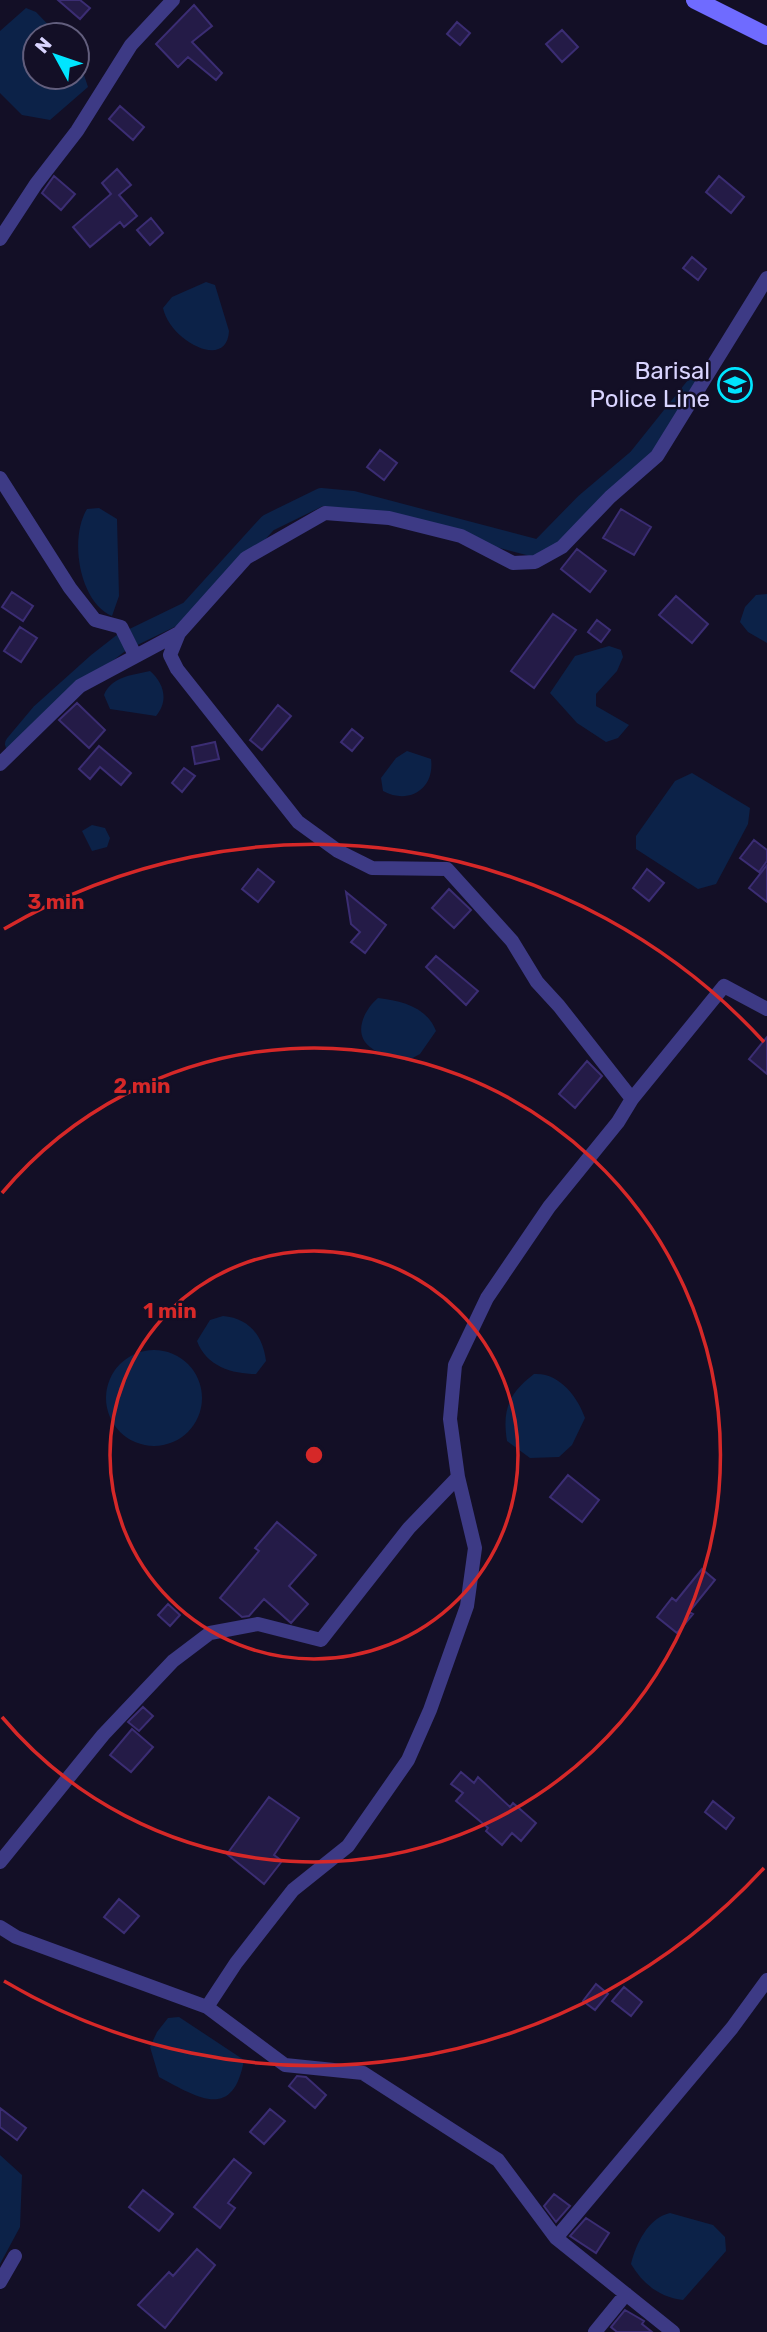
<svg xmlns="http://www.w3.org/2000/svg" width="767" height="2332" font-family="Rubik,sans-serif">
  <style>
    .water { fill: #0c2248 }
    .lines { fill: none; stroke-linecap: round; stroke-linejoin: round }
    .canal { stroke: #0c2248; stroke-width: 18 }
    .building { fill: #241b47; stroke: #3b2d73; stroke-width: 2 }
    .street { stroke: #3d3a85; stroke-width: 14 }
    .secondary { stroke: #6f6bff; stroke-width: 18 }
    .ring { fill: none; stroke: #d62828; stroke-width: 3.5 }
    .labels { text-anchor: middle; stroke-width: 5; stroke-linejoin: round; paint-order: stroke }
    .poi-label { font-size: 24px; fill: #d9d4ff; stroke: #130f26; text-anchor: end }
    .centre { fill: #d62828; stroke: #130f26; stroke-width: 3.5 }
    .ring-label { font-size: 21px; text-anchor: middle; font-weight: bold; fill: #d62828; stroke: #130f26; stroke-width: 5; stroke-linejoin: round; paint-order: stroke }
  </style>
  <rect width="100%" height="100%" fill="#130f26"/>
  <path class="water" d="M26,8L36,12L58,35H35V77H77V54L88,87L50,120L22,115L0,93V31Z
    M206,282L215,285L229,331C227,371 170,341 163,308L172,297Z
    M99,508L117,519L119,596L112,616C79,602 69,538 87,509Z
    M767,594V643L748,632L740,622L745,607L756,595Z
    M609,646L621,650L623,657L617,671L596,694V706L629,725L618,738L606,742L577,723L550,693L575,656Z
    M150,671C164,683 169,701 156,716L110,709L104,695C111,677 132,675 150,671Z
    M407,751L431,759C435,789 409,805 383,791L381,778L396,758Z
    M692,773L750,808L748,824L716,884L698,889L636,849V836L675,781Z
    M92,825L105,828L110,838L107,847L92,851L82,831Z
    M378,998C402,1001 427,1007 436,1031L420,1054L407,1061C396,1057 379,1055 370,1047C352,1033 365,1009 378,998Z
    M223,1316C249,1318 263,1336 266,1361L256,1374C232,1374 206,1366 197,1341L210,1320Z
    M106 1398a48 48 0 1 1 96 0a48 48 0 1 1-96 0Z
    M534,1374C559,1372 578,1397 585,1418L572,1445L559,1457L530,1458L507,1441C502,1409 509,1393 534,1374Z
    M179,2017L244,2060C233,2122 197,2097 159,2077L150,2047L157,2032L168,2018Z
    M0,2155L22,2175L20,2227L0,2264Z
    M670,2213L713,2225L725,2237L726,2251L683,2300C659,2297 643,2284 631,2264C636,2244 648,2218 670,2213Z"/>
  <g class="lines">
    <path class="canal" d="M14,744L40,713L98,661L121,643L189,610L268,523L321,497L353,500L539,549L585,502L637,458L697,383"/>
  </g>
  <path class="building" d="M58,0H80L90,8L80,19Z
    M194,5L212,26L192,42L222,73L216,80L188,57L178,67L156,44Z
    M457,22L470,33L460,45L447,34Z
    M562,30L578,47L562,62L546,44Z
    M120,106L144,127L133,140L109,119Z
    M117,169L131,185L119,195L137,216L124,227L120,222L90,247L73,227L111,194L102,183Z
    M54,176L75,194L61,210L42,193Z
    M719,176L744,197L731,213L706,192Z
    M151,218L163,233L150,245L137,230Z
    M692,257L706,269L698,280L683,268Z
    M380,450L397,463L384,480L367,467Z
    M621,509L651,527L634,555L603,538Z
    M577,549L606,571L590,592L561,569Z
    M12,592L33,606L23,621L2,607Z
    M676,596L708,624L692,643L659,615Z
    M553,614L576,630L534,688L511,671Z
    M597,620L610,630L601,642L588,632Z
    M20,627L37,638L21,662L4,651Z
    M77,703L105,730L89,748L59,720Z
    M278,705L291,716L262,750L250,740Z
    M352,729L363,738L352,751L341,742Z
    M215,742L219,759L195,764L192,747Z
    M99,746L131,773L121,785L100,767L90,779L79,769Z
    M184,768L195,776L182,792L172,783Z
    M754,840L767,850V861L759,872L740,858Z
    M767,865V902L749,888Z
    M258,869L274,882L258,902L242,889Z
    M647,869L664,883L649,901L633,888Z
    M449,889L471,910L454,928L432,908Z
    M346,892L386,925L365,953L351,942L360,932L351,924Z
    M436,956L478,991L466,1005L426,967Z
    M767,1037V1074L749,1059Z
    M587,1061L602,1076L575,1108L559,1094Z
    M568,1475L599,1500L582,1522L550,1497Z
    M277,1522L316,1555L289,1586L308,1604L291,1623L264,1599L249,1616L242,1617L220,1598L259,1551L255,1548Z
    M702,1569L715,1580L689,1612L693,1614L677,1633L657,1617L672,1598L676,1601Z
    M168,1604L180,1615L170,1626L158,1615Z
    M143,1707L153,1716L139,1731L128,1722Z
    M132,1729L153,1747L131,1772L110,1755Z
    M461,1772L474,1783L478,1777L510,1807L513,1803L536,1823L521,1841L512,1833L502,1845L486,1831L488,1828L456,1801L463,1793L451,1784Z
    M269,1797L299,1818L274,1855L282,1861L264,1884L227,1854Z
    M713,1801L734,1818L726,1829L705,1812Z
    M119,1899L139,1916L124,1933L104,1917Z
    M596,1984L608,1994L595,2010L583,2001Z
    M624,1987L642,2002L631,2016L612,2001Z
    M297,2076L306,2077L326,2095L315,2108L289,2086Z
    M0,2108L26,2128L17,2140L0,2127Z
    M270,2109L285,2121L264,2144L250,2132Z
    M234,2159L251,2173L228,2203L235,2208L220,2228L194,2207Z
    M143,2190L173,2214L159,2231L129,2207Z
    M554,2194L570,2206L556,2222L544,2206Z
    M586,2218L609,2233L596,2253L570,2236Z
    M197,2249L215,2265L165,2328L138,2305L169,2272L173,2276Z
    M625,2310L644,2321L642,2324L652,2332H617L611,2327Z"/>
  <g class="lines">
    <path class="street" d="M0,239L36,184L77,131L131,45L173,0
      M0,478L70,588L95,620L121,627L135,655
      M179,633L170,655L177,669L298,822L338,851L372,868L447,869L512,941L537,982L559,1006L632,1099L618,1122L549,1207L487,1298L455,1365L450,1419L458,1477L475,1548L467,1606L430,1710L408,1760L348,1846L293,1890L236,1963L207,2007
      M0,764L80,686L179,633L246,558L325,513L389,518L461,536L513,563L535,562L562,547L610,497L657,456L767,278
      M632,1099L724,986L767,1009
      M0,1862L103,1735L173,1661L210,1633L258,1624L321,1640L409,1528L458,1477
      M0,1927L16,1937L207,2007L285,2065L363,2073L498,2160L556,2238L673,2332
      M556,2238L732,2028L767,1980
      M0,2282L15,2256
      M595,2332L626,2294"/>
    <path class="secondary" d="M695,0L767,36"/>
  </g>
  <g class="ring">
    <circle cx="314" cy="1455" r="204"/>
    <path d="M2 1193A407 407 0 1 1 2 1717"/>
    <path d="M764 1868A611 611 0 0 1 4 1981M4 929A611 611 0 0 1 764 1042"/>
  </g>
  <defs>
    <g id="school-ring" transform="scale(1.75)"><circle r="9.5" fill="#130f26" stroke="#00e5ff" stroke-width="1.5"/><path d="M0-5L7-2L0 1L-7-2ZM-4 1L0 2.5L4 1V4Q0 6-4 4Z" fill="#00e5ff"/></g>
  </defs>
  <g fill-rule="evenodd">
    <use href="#school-ring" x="735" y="385"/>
  </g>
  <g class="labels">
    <g class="poi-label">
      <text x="710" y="379">Barisal<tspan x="710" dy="28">Police Line</tspan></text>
    </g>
  </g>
  <circle cx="314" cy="1455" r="10" class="centre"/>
  <g class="ring-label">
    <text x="56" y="909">3 min</text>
    <text x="142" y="1093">2 min</text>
    <text x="170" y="1318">1 min</text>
  </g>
  <g transform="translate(56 56) rotate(310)"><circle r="33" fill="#130f26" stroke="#625e7d" stroke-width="2"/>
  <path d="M0-5L12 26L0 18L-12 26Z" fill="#00e5ff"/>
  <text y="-10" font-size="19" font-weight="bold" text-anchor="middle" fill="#d9d4ff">N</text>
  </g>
</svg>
